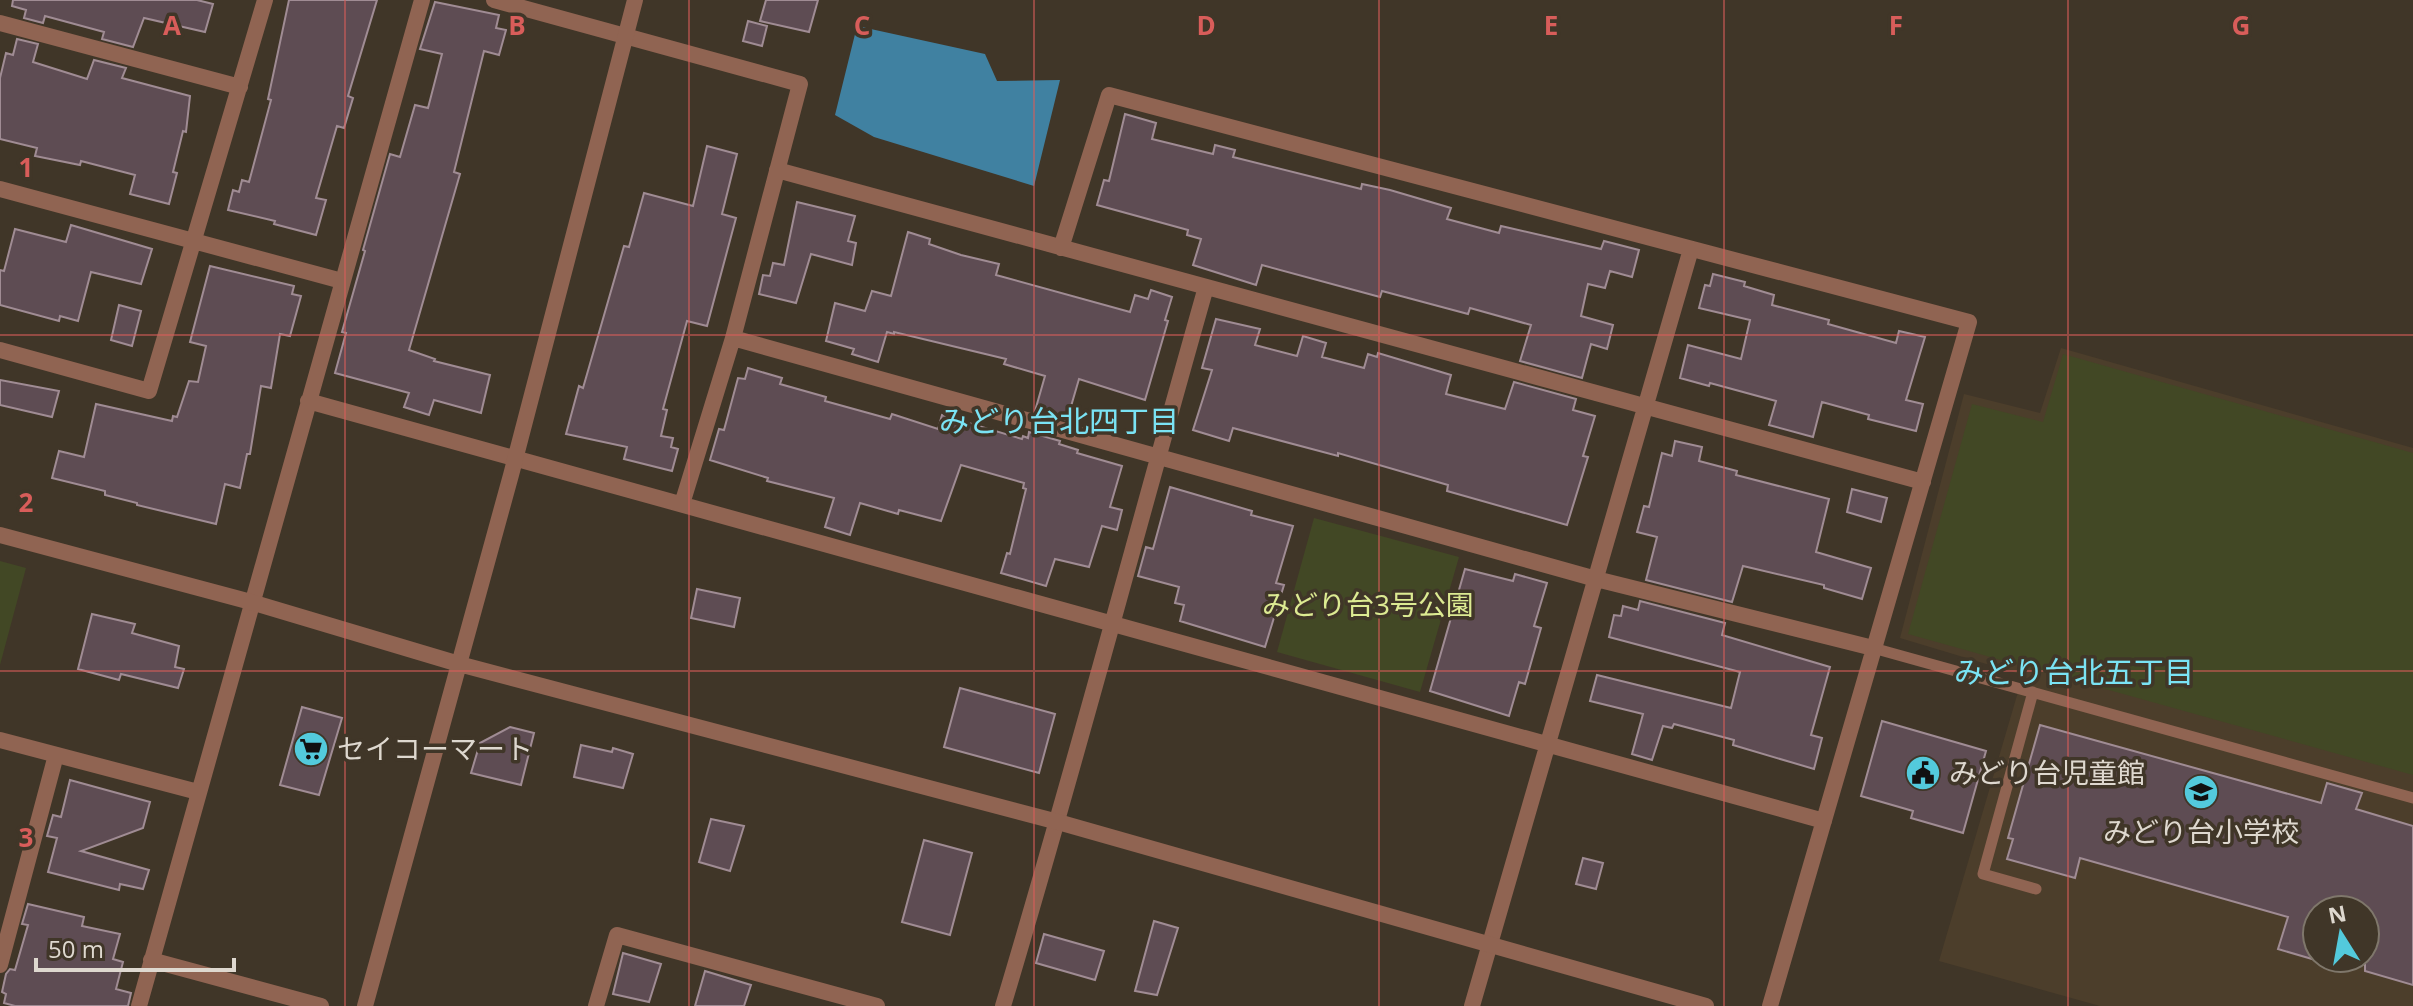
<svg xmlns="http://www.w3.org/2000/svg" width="2413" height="1006" font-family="'Open Sans','Noto Sans JP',sans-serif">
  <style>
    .built { fill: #4c3e2b; fill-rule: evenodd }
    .green { fill: #424825 }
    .water { fill: #4081a1 }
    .building { fill: #5e4c53; stroke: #a08c94; stroke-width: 2 }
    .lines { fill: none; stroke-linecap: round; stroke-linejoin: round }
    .service { stroke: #906452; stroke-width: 11 }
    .minor { stroke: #906452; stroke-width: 16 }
    .tertiary { stroke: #906452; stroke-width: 16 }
    .grid { fill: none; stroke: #d85d5a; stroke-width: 2; stroke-opacity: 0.55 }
    .labels { text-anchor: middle; stroke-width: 7; stroke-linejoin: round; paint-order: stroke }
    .park-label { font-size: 28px; fill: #dcea92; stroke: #403628 }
    .poi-label { font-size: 28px; fill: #ded8cf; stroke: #403628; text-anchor: start }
    .neighbourhood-label { font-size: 30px; fill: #7ae3f4; stroke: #403628 }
    .grid-label { font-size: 26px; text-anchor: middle; font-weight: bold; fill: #d85d5a; stroke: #403628; stroke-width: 7; stroke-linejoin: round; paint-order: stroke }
  </style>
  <rect width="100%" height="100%" fill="#403628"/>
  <path class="built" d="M2061,348L2413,448V1006H2100L1939,961L2023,675L1900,638L1964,394L2040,413ZM2317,910H2365V958H2317Z"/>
  <path class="green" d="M2063,354L2413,453V775L1908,634L1972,404L2043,422Z
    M1314,518L1459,557L1420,692L1277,652Z
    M0,561L26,568L0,665Z"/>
  <path class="water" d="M857,26L985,54L997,81L1060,80L1034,186L874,137L835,115Z"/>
  <path class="building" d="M13,0H197L213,4L205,32L144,18L133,47L102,39L104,32L45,16L43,23L24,18L26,10L12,6Z
    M289,0H377L348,96L353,98L344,128L337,126L316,198L326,200L316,235L274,224L275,221L228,210L233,190L239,192L242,180L249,182L271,100L268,99Z
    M766,0H818L809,32L760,21Z
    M435,2L499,15L496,28L506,30L499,55L484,51L454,172L460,174L409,350L435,359L434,361L490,375L481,413L434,400L429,415L404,407L409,393L335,373L346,333L342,332L365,251L363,250L390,154L400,157L415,105L428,108L442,54L420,49Z
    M748,21L767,26L762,46L743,41Z
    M17,39L38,44L33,62L87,79L94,60L126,68L122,78L190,96L186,132L183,131L173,172L177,173L169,204L130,194L135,175L81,161L80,165L35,156L37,148L0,139V78L6,53L13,55Z
    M1125,114L1156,123L1152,139L1213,154L1215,145L1235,150L1233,157L1361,189L1362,184L1390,190L1451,208L1447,219L1499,233L1501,226L1601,249L1604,241L1639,250L1632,277L1610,271L1605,288L1588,284L1581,316L1613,325L1607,349L1591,344L1582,378L1520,361L1531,325L1470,308L1468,314L1382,291L1380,297L1262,265L1256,285L1193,265L1201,239L1187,235L1188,230L1097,205L1104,180L1109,181Z
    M707,146L737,154L722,214L736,218L707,326L687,321L663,409L667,410L661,436L673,438L671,447L678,449L672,471L624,459L627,447L566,434L579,386L583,388L624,246L629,247L644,193L693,206Z
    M797,202L855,216L848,241L856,243L852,265L811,254L796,303L759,294L763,275L770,276L773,263L784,265Z
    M71,225L152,249L141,284L91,272L78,321L60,316L59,321L0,305V270L4,271L15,229L66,242Z
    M908,232L930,239L929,244L961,255L999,264L996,275L1130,312L1135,295L1148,299L1151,290L1172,297L1165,320L1168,321L1145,400L1079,379L1067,420L1035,411L1045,376L1004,364L1006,359L894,332V334L887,332L878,362L852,354L854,349L826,341L835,303L865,311L872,291L891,296Z
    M210,266L294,286L292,294L301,296L290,336L280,334L271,388L261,386L250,454H247L240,488L225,484L216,524L137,505V503L105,495V491L52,478L59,451L84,457L96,404L172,421L173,416L177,417L189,381L198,382L206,346L190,342Z
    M1713,274L1745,282L1744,286L1774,295L1772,305L1829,320L1828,324L1896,343L1899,331L1925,337L1906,400L1923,404L1916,431L1868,419L1869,415L1822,402L1813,437L1769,425L1776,401L1710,383L1709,386L1680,378L1688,345L1741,359L1750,320L1699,308L1705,285L1710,286Z
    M119,305L141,311L132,346L111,340Z
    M1216,319L1260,329L1255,345L1297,356L1303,336L1326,343L1322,357L1364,368L1368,354L1377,357L1378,353L1451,375L1446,394L1505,409L1514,382L1576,399L1573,410L1595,416L1583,456L1588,457L1567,525L1447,491L1448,485L1338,453V456L1233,428L1229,441L1193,430L1212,370L1202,368Z
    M748,368L782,378L780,384L826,397L825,401L890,419L892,414L938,429L942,415L1022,439L1023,436L1028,438L1029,432L1060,441L1059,444L1078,450L1077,453L1122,466L1110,507L1122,510L1117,530L1102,526L1089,567L1055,559L1046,586L1001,573L1007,553L1010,554L1026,489L1023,488L1024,483L961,465L941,521L899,510L898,514L860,503L850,535L825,527L834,498L767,481L768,478L710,460L719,429L724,430L738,378L745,379Z
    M0,380L59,391L52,417L0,405Z
    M1675,441L1702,447L1699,461L1737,471L1736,475L1829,499L1816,552L1871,568L1862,599L1824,588V585L1743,566L1732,602L1646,580L1657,537L1637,532L1644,506L1649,507L1662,453L1672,456Z
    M1170,487L1252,511L1251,515L1293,526L1276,583L1284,585L1265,647L1180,621L1184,605L1175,603L1179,587L1138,576L1146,547L1153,549Z
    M1852,489L1887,498L1881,522L1847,512Z
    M1465,569L1513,581L1515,574L1547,583L1534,626L1541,628L1525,684L1519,682L1509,716L1430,691Z
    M697,589L740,598L734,627L691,618Z
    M1640,601L1725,623L1722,635L1830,667L1811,735L1822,738L1814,769L1733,745L1734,740L1674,724L1672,728L1663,726L1652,760L1632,754L1643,714L1590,701L1597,675L1731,708L1740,672L1609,637L1614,615L1621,616L1623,606L1638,610Z
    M92,614L135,624L132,633L179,646L175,667L184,669L178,688L121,674L119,680L78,669Z
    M960,688L1055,714L1039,773L944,747Z
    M302,707L342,718L319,795L280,785Z
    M1882,721L1986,751L1963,833L1911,818L1913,811L1861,796Z
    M2040,725L2321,803L2327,783L2362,793L2356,809L2413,826V985L2365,971V910H2317V945L2312,959L2278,949L2288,917L2080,858L2075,878L2007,859L2013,839L2008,838Z
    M510,727L534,733L521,785L471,773L480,743Z
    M581,745L612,752L613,748L633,754L623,788L574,777Z
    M70,780L150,802L143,828L81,851L149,870L143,889L120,884L119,890L48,872L57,838L47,836L53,815L61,817Z
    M711,819L744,826L730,871L699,862Z
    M924,840L972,853L950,935L902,922Z
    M1583,858L1603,863L1596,889L1576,884Z
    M28,904L84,917L82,926L120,934L113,959L123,962L116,989L131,993L128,1006H15L4,1003L6,994L2,992L6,974L10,969L15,970L28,925L22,924Z
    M1154,921L1178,928L1157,995L1135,991Z
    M1044,934L1104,951L1095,980L1036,963Z
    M623,953L661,964L649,1002L613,994Z
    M705,971L751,985L744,1006H695Z"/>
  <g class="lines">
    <path class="service" d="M1873,648L2413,798
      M2033,692L1983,874L2036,889"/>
    <path class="minor" d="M494,0L800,84L733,338L682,504
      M0,23L240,87
      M777,170L1923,482
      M0,189L342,281
      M1061,248L1109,95L1969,322L1770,1006
      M733,338L1596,579L1873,648
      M0,350L149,391L265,0
      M308,401L1824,821
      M0,740L198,792
      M151,960L321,1006
      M0,965L56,755
      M139,1006L422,0
      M596,1006L617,935L877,1006
      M1003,1006C1075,767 1138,526 1206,287
      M1472,1006L1691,249"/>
    <path class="tertiary" d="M0,535L251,602L459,664L1058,822L1706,1006
      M365,1006L511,475L635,0"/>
  </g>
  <path class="grid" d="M345,0V1006M689,0V1006M1034,0V1006M1379,0V1006M1724,0V1006M2068,0V1006M0,335H2413M0,671H2413"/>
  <defs>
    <g id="supermarket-disc" transform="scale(1.8)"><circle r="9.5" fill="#53cadc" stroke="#403628"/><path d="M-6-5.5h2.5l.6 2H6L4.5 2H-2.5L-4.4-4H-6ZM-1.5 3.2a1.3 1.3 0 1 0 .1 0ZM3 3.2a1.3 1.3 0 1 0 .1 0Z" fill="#111"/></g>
    <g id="civic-disc" transform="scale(1.8)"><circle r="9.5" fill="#53cadc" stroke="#403628"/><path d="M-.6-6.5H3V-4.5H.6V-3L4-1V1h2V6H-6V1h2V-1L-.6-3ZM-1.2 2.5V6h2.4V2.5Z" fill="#111"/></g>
    <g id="school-disc" transform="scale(1.8)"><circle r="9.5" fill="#53cadc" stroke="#403628"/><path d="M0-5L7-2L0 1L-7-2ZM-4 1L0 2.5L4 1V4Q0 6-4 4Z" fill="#111"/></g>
  </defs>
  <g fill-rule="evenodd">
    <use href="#supermarket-disc" x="311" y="749"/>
    <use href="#civic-disc" x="1923" y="773"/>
    <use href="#school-disc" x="2201" y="792"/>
  </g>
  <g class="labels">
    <g class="park-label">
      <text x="1368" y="615">みどり台3号公園</text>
    </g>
    <g class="poi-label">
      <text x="337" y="759">セイコーマート</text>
      <text x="1949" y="783">みどり台児童館</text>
      <text x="2201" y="842" text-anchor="middle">みどり台小学校</text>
    </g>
    <g class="neighbourhood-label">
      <text x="1059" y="432">みどり台北四丁目</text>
      <text x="2074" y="683">みどり台北五丁目</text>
    </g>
  </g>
  <g class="grid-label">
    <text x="172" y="35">A</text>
    <text x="517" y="35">B</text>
    <text x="862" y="35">C</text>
    <text x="1206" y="35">D</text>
    <text x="1551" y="35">E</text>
    <text x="1896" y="35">F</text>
    <text x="2241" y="35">G</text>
    <text x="26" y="177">1</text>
    <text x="26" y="512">2</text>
    <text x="26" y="847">3</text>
  </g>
  <g transform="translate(2341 934) rotate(349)"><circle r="38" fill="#403628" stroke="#7f776b" stroke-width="2"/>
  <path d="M0-6L14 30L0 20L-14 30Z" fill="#53cadc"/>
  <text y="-12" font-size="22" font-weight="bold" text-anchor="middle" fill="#ded8cf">N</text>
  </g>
  <path d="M36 958v12h198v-12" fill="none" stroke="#ded8cf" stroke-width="4"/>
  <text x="48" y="958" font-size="24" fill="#ded8cf" stroke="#403628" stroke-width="6" paint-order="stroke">50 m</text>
</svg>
